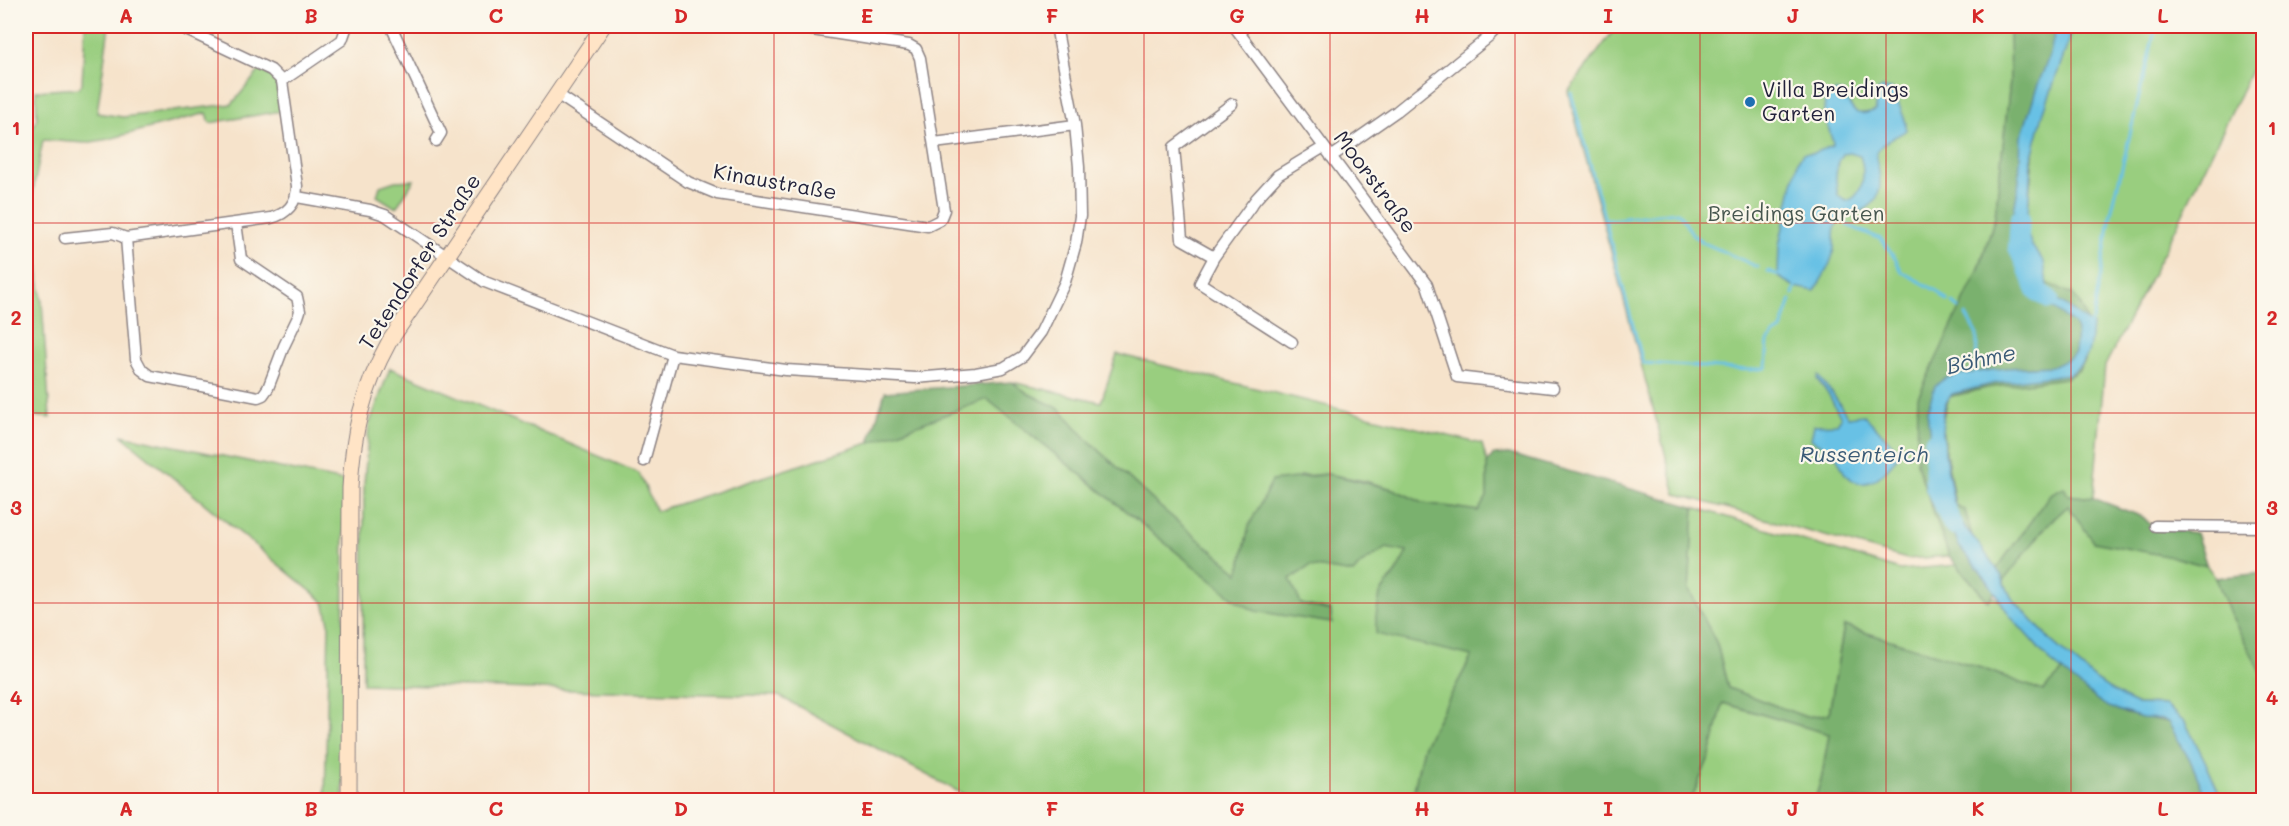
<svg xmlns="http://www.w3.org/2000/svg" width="2289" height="826" font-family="Mali,sans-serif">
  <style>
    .green { fill: #99ce7f; stroke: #5e785d; stroke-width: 1.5 }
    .forest { fill: #7ab16e; stroke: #4e6a54; stroke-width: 1.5 }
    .water { fill: #68c1e5; stroke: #457290; stroke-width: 1.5; fill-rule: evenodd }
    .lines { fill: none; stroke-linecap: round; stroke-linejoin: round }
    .stream { stroke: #68c1e5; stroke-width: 3 }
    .river { stroke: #68c1e5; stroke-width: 20 }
    .street-casing { stroke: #8c8283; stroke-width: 13 }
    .secondary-casing { stroke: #8c8283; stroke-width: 17 }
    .street { stroke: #fff; stroke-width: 10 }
    .secondary { stroke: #ffe4c6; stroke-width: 15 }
    .grid { fill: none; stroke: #d62828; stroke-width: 1.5; stroke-opacity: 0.55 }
    .poi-dot { fill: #1f6fb2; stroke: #fbf7ec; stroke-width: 2 }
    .labels { text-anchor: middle; stroke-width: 4.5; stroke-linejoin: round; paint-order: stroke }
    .poi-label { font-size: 21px; fill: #22223b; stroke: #fbf7ec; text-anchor: start }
    .street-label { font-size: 21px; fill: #22223b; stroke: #fbf7ec }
    .park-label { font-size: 21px; fill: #46564f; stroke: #fbf7ec }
    .water-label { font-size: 22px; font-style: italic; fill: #3a5a76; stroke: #fbf7ec }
    .neatline { fill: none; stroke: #d62828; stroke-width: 2 }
    .grid-label { font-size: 20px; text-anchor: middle; font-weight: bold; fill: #d62828 }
  </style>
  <rect width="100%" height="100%" fill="#fbf7ec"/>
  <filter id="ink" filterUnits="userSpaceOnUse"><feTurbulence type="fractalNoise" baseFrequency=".0167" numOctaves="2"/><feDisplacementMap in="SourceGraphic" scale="12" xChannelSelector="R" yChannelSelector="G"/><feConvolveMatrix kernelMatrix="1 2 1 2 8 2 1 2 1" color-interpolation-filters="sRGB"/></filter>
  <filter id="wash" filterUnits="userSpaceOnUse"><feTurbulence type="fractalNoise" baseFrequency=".008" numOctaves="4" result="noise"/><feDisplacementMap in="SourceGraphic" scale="24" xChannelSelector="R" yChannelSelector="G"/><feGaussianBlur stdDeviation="1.35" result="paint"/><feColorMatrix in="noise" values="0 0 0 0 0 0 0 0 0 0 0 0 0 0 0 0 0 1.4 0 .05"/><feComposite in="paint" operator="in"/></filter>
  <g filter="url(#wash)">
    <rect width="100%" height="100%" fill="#f6e3cb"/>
    <path class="green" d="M85,26H109L97,113L123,117L232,104L260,70C282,79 279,90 282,111L210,123L207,113L109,139L85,143L43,140L30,207L42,302L50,418L27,415L26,137L37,120L36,91L79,88L82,84Z
      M1617,26H2009L2010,82L1995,217L1917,464L1949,556L1907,559L1676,494L1568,92Z
      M2071,26H2263V46L2172,236L2105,366L2093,498L2068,495L1994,574L1955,505L1941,423L1949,397L1986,388L2039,280L2024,248L2035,134Z
      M414,180L396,208L377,196L380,186L395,181Z
      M1117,354L1482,444L1487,462V497L1479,511L1423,503L1393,489L1365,481L1328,474L1300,476L1249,526L1239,574L1159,506L1086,438L1060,409L1029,394L1012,382L1101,402Z
      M390,368L639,473L656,511L869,443L987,399L1237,601L1331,611L1301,604L1289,579L1310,566L1353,573L1361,564L1386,548L1408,552L1396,572L1380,594L1472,656L1423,747L1412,800H974L779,696L363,684L364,484L369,425Z
      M121,435L344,481L343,800H325L329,623L324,602Z
      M2069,505L2177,558L2207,566L2216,578L2230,614L2263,675V800H2222L2205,761L2185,722L2165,705L2136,704L2123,698L2096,680L2051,641L2011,597L2003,579L2047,525Z
      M1694,507L1900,570L1957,565L1988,601L1993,597L1999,600L2040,650L2063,671L2043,691L1981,668L1844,626L1829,714L1806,717L1728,688L1717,644L1689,590Z
      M1723,703L1829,734L1822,776L1815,800H1691L1710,755Z"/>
    <path class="forest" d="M2009,26H2071L2035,134L2024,248L2039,280L2073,294L2083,309L2090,330L2085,361L2078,371L2066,378L1986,388L1949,397L1941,423L1955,505L1965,510L1978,559L1993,574L2050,494L2064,487L2068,495L2093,498L2143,517L2154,528L2196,533L2207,566L2177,558L2094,542L2068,506L2047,525L1988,601L1949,556L1917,464L1918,397L1979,269L1995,217L2010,82Z
      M1012,382L1029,394L1060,409L1086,438L1159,506L1239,573L1249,526L1272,481L1328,474L1393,489L1423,503L1478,511L1487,497V462L1493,455L1509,454L1694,507L1689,590L1717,644L1728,688L1806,717L1829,714L1844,626L1981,668L2043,691L2063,671L2096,699L2126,714L2168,722L2192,764L2207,800H1815L1822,776L1829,734L1723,703L1710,755L1691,800H1412L1423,747L1472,656L1376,634V616L1380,594L1396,572L1407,552L1386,548L1361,564L1353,573L1310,566L1290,579L1301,604L1331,611L1332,623L1255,611L1237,601L987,399L869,443L885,392Z
      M2263,573H2264L2263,675L2230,614L2216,578Z"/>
    <path class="water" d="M2056,26H2074L2043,114L2031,160L2027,233L2032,246L2044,262L2048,293L2092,325C2090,349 2090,361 2069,374L1992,384L1952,394L1947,401L1943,411L1942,439L1955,509L1963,525L1978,543L2001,575L2011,597L2051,641L2096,680L2123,698L2136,704L2165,705L2185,722L2205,761L2222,800H2207L2192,764L2168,722L2162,719L2142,718L2108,707L2096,699L2050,661L2010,616L1987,580L1959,546L1940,495L1933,464L1927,411L1935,386L1944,379L1956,375L2006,368L2054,366L2070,358L2075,353L2077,331L2074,324L2037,296L2032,274L2017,242L2013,217L2019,182L2021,137L2037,87L2050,54Z
      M1882,88L1892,89L1894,92L1906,123V130C1898,137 1885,139 1879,149C1873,157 1878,163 1879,172C1885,206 1865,210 1839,220C1832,228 1835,237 1834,247C1833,263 1822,277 1815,291L1795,287L1778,277L1779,245L1798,161L1803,153H1814L1832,146L1833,143L1824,113L1825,98L1834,92L1844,93C1853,112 1854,118 1876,110L1874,94ZM1850,153L1860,156C1866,171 1864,197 1846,201L1838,196C1835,182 1834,167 1843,154Z
      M1818,376L1832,393L1848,417L1864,415L1898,450L1899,455C1886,472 1867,496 1846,475C1841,469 1840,461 1835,455C1829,449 1818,444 1811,439L1814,425L1837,424L1841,418L1829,395L1817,379Z"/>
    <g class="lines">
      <path class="stream" d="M1571,93L1643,363L1751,370L1766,368L1768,341L1773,335L1781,330L1791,300
        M1607,220L1678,212L1693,235L1704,243L1758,267
        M1847,225L1881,239L1896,260L1902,272L1937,291L1948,301
        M1768,271L1778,275
        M1793,294L1795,287
        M1953,303L1959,308
        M1966,315L1977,335L1976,377
        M2089,325L2093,319L2111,213L2156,26"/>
      <path class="river" d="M2020,219L2018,247L2037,291L2049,299
        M1934,442L1935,487L1953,525"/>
    </g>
  </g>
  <g filter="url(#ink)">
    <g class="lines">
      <g class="street-casing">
        <path id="street" d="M391,26L441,133L436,141
          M1234,26L1427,285L1457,377L1553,388
          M282,81L342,40L347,26
          M557,94L688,182L717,194L928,226L940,220L944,210L920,58L916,49L909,45L787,26
          M1232,104L1174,147L1182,239L1214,257L1256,199L1278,175L1324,147
          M934,143L1075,125
          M1331,157L1397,111L1489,37L1500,26
          M297,197L370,210L385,215L485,282L673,355L786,370L915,378L976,373L1003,368L1023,356L1041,332L1065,282L1076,243L1080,216L1079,167L1075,125L1056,26
          M65,238L113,233L126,238L271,218C287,214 297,203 297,186L282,81L271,70L178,26
          M126,238L136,359L142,370L150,376L258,397L263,395L268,388L284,346L298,317L300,311L297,297L241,259L236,223
          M1214,257L1200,283L1292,342
          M644,461L673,355
          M2155,526L2264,527"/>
      </g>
      <g class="secondary-casing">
        <path id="secondary" d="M349,800L350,488C353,432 362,391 389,342L603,26"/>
      </g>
      <use href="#street" class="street"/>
      <use href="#secondary" class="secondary"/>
    </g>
  </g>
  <path class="grid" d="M218,26V800M404,26V800M589,26V800M774,26V800M959,26V800M1144,26V800M1330,26V800M1515,26V800M1700,26V800M1886,26V800M2071,26V800M26,223H2264M26,413H2264M26,603H2264"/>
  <circle class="poi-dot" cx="1750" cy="102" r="6"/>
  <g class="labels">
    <g class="poi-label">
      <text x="1762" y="97">Villa Breidings<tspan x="1762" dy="24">Garten</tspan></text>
    </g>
    <g class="street-label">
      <text transform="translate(775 182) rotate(10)" y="7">Kinaustraße</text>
      <text transform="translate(1375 182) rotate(53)" y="7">Moorstraße</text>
      <text transform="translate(420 262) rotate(-57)" y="7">Tetendorfer Straße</text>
    </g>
    <g class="park-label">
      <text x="1796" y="221">Breidings Garten</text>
    </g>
    <g class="water-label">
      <text transform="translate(1981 359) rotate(-12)" y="8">Böhme</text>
      <text x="1864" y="462">Russenteich</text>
    </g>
  </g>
  <rect width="2289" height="826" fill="none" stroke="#fbf7ec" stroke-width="66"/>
  <rect x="33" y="33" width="2223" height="760" class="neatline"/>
  <g class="grid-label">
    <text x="126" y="23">A</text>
    <text x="311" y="23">B</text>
    <text x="496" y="23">C</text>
    <text x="681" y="23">D</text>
    <text x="867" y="23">E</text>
    <text x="1052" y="23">F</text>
    <text x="1237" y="23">G</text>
    <text x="1422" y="23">H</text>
    <text x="1608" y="23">I</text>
    <text x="1793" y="23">J</text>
    <text x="1978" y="23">K</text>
    <text x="2163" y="23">L</text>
    <text x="16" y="135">1</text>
    <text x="2272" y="135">1</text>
    <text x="16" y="325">2</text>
    <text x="2272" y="325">2</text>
    <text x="16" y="515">3</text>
    <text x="2272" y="515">3</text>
    <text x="16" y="705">4</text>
    <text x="2272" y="705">4</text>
    <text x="126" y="816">A</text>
    <text x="311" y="816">B</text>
    <text x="496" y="816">C</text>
    <text x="681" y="816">D</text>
    <text x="867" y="816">E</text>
    <text x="1052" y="816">F</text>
    <text x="1237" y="816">G</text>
    <text x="1422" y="816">H</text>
    <text x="1608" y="816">I</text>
    <text x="1793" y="816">J</text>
    <text x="1978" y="816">K</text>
    <text x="2163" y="816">L</text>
  </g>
</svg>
